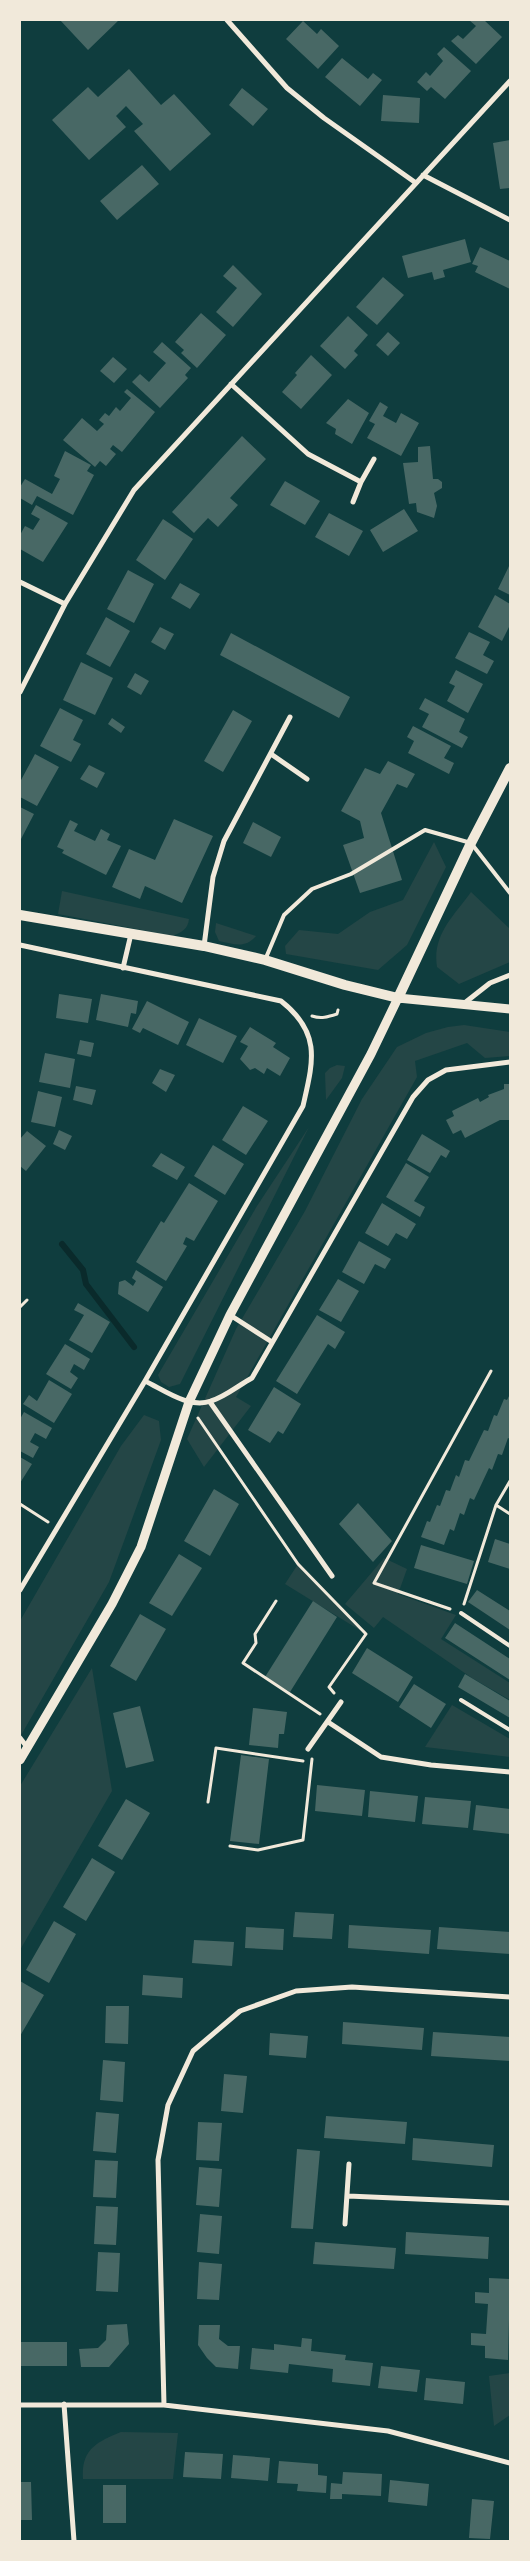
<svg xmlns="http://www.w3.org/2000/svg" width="530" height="2561" font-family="'Fira Sans Condensed',sans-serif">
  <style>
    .green { fill: #244646 }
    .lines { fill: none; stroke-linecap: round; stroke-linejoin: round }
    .stream { stroke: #0a2a2b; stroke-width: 6 }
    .building { fill: #486865 }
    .path { stroke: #f1e9da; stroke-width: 3 }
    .service { stroke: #f1e9da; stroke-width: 4 }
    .minor { stroke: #f1e9da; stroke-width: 5 }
    .tertiary { stroke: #f1e9da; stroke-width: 9 }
    .secondary { stroke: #f1e9da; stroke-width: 10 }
  </style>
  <rect width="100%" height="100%" fill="#0f3d3e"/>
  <path class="green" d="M434,842L446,867L407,945L378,970L286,954L285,946L299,930L338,934L370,912L403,900Z
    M62,891L189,919C188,929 182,932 173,936L58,914Z
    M471,892L510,929V962L459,984L437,967C432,935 453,917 471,892Z
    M216,923L256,936C245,949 234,944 219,941L215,932Z
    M464,1025L510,1032V1056L485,1058L467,1043L415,1061L417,1077L236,1397L251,1406L204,1467L187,1439L236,1329L305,1211L362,1099L397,1047L426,1033L448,1027Z
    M337,1065L345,1066L342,1078L326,1100L325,1073L330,1068Z
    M309,1127L180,1384L169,1387L161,1382L158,1375L257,1206Z
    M144,1415L159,1421L161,1440L109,1582L20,1737V1621L121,1446Z
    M384,1558L407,1569L398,1594L456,1615L441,1639L510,1683V1700L472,1678L383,1617L374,1628L345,1604Z
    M298,1564L366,1634L285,1584Z
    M92,1668L112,1791L20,1950V1786Z
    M452,1705L510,1739V1757L425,1747Z
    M510,2373V2415L494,2426L489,2376Z
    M121,2432L178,2433L173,2479H83C81,2450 96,2442 121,2432Z"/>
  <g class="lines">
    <path class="stream" d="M62,1244L83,1270L86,1284L134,1347"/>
  </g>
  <path class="building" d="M60,20H119L88,50Z
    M469,20H484L502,37L476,64L451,41L458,35L463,39L476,26Z
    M303,21L317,34L321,29L339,46L318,69L286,39Z
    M444,47L471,71L445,99L431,87L427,91L417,82L426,72L430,76L443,61L437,54Z
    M342,58L368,79L373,73L382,80L360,106L325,77Z
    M129,69L161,105L174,94L211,134L170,171L134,131L143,124L126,106L116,116L126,127L89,160L52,120L88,87L98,97Z
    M242,88L268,109L253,126L229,105Z
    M383,95L420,98L419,123L381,121Z
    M510,140V188L500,189L493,143Z
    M142,165L159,184L117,220L100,201Z
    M465,239L471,262L443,270L445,277L434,280L432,272L408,278L402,256Z
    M480,247L510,261V289L475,272L478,266L472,264Z
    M233,265L262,294L233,327L216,312L237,288L223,276Z
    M383,277L404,295L377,325L356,307Z
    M201,313L226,335L197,368L181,353L184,350L175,342Z
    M348,316L368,335L354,351L358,355L345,369L320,346Z
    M388,332L400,343L388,356L376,345Z
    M162,342L191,368L185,375L188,378L160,408L132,382L140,374L149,382L166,363L153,352Z
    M311,355L332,375L301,409L282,392L297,375L295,373Z
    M113,357L127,369L114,383L100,371Z
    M127,389L155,412L122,452L113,445L110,449L116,454L106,466L100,461L95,467L63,440L82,418L97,431L104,424L99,420L105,413L109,416L116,407L120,411L131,398L124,392Z
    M348,399L369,413L352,444L335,434L336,429L326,423Z
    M380,402L388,407L383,416L396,423L401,413L419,423L401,456L367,438L375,424L369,421Z
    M242,436L266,459L230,498L238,505L218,527L208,518L194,533L172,512Z
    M430,446L433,479H438L442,482V488L434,493L437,506L434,518L417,512L416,503L409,504L403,463L418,462V447Z
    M65,451L91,465L87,471L94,475L73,515L37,496L32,505L20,498V487L25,479L52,494L60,479L54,476Z
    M285,481L320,501L305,525L270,505Z
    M36,505L68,523L43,562L20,549V535L25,526L33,530L40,519L31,514Z
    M404,509L418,531L383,552L370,530Z
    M329,513L363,531L349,556L315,537Z
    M163,519L193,539L165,580L136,560Z
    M510,564V595L498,589Z
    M128,570L154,584L134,623L107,609Z
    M180,583L200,594L190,609L171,598Z
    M495,595L510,604V625L502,641L478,627Z
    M106,617L130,631L110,667L86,654Z
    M160,627L174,634L165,650L151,642Z
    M469,632L490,642L483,655L494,661L487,674L455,658Z
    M231,633L350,697L339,718L220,655Z
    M81,662L113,678L95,715L63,700Z
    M456,670L483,684L468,713L447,701L455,686L449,683Z
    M135,673L149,681L141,695L127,687Z
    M425,698L465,719L459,732L468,737L462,748L422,727L429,714L419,709Z
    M60,708L83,720L73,740L81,744L71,762L40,746Z
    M233,710L252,721L223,772L204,761Z
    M112,718L125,727L121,733L108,724Z
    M413,726L451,746L444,758L454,763L449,774L408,753L414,741L407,737Z
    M35,754L59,767L37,806L20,797V782Z
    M388,761L415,774L407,788L397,784L381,813L402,880L360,893L343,845L364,838L360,821L341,811L365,768L380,774Z
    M89,765L105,773L97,788L80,779Z
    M20,807L34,814L20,841Z
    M174,819L213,836L182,903L145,886L140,899L112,887L129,849L155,860Z
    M70,820L78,824L74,831L95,841L101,829L110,834L107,840L121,846L106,875L62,853L64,850L57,847Z
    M253,822L281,837L271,857L243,843Z
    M59,994L92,999L88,1023L56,1018Z
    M101,994L138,1001L136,1014L131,1013L128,1027L96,1020Z
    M147,1001L189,1022L178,1045L143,1028L140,1033L132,1029Z
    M199,1018L237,1036L223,1063L186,1045Z
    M250,1027L276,1043L273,1047L290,1058L280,1076L267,1068L264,1074L255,1068L250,1070L240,1059L248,1046L240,1042Z
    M80,1040L94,1043L91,1057L77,1054Z
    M45,1053L75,1059L70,1088L39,1082Z
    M160,1069L175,1075L166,1092L152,1083Z
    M504,1084H510L509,1120H500L465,1138L461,1130L453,1134L446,1120L454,1116L452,1111L478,1098L480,1102L489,1097L488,1095L504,1089Z
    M76,1086L96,1090L92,1105L73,1100Z
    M38,1091L62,1097L55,1127L31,1122Z
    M243,1106L268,1121L246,1155L222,1140Z
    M59,1130L72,1136L65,1150L53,1144Z
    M27,1131L46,1146L26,1171L20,1166V1139Z
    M422,1134L450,1151L446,1158L441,1155L430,1173L407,1160Z
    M213,1145L244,1164L225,1195L194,1176Z
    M161,1153L185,1167L177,1180L152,1166Z
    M406,1163L429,1177L414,1201L425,1207L420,1217L386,1197Z
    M189,1183L218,1201L194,1241L186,1237L183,1244L187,1246L166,1281L136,1262L161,1221L164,1223Z
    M382,1203L416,1224L407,1239L396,1233L388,1246L365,1233Z
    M359,1241L391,1259L385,1269L375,1264L364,1284L342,1272Z
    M136,1270L163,1287L148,1312L118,1294L119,1282L125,1280L133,1286L136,1281L132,1278Z
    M338,1279L359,1291L341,1322L319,1310Z
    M78,1303L110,1322L92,1353L69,1340L84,1315L74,1310Z
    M317,1315L345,1332L335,1349L328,1344L297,1394L276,1381Z
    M65,1344L90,1359L84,1370L74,1364L70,1372L78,1378L71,1389L46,1374Z
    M49,1380L72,1394L54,1423L23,1404L29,1395L37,1401Z
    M274,1387L301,1404L283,1434L278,1431L270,1443L248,1430Z
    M510,1394V1439L508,1438L502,1455L498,1454L492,1470L489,1468L474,1500L470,1498L464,1515L460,1513L454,1531L450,1529L444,1545L421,1537L427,1521L430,1522L437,1505L440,1506L446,1490L450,1491L456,1475L459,1477L465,1460L469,1461L484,1430L488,1431L494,1415L497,1416L504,1399L507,1400Z
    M24,1412L52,1428L46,1439L35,1433L30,1442L39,1447L33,1458L20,1451V1419Z
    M20,1457L32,1464L20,1483Z
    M214,1489L239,1504L210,1556L184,1541Z
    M358,1503L392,1541L373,1562L339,1524Z
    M495,1539L510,1544V1569L488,1562Z
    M421,1545L474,1561L467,1584L414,1568Z
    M179,1554L202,1568L172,1616L149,1603Z
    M477,1590L510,1611V1630L468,1602Z
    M313,1601L337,1617L290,1692L265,1677Z
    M140,1614L166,1629L136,1681L110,1666Z
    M455,1623L510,1659V1680L445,1638Z
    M367,1648L413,1677L398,1702L352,1673Z
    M465,1674L510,1701V1718L458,1687Z
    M414,1684L446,1704L431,1728L399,1707Z
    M140,1706L154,1761L126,1768L113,1713Z
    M253,1708L287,1712L284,1734H279L278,1748L249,1745Z
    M241,1755L269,1759L259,1844L230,1841Z
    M317,1785L365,1790L362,1816L315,1811Z
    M370,1791L418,1796L415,1822L368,1817Z
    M425,1797L471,1801L468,1828L422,1824Z
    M126,1799L150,1813L122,1860L98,1846Z
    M476,1805L510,1809V1834L473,1830Z
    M92,1858L115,1872L86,1921L63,1907Z
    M295,1912L334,1914L332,1939L293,1937Z
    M54,1921L76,1934L49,1983L26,1970Z
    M349,1925L431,1930L429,1954L348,1948Z
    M246,1927L284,1929L283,1950L245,1948Z
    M439,1927L510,1932V1954L437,1949Z
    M194,1940L234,1942L232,1966L192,1963Z
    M143,1975L183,1978L182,1998L142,1995Z
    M20,1981L44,1995L20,2036Z
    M106,2006H129L128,2044L105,2043Z
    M343,2022L424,2028L422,2050L342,2044Z
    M433,2032L510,2037V2061L431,2056Z
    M270,2033L308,2036L306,2058L269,2055Z
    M103,2060L125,2062L123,2102L100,2100Z
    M224,2074L247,2076L243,2113L221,2111Z
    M96,2112L119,2114L116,2153L93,2151Z
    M326,2116L407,2122L405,2144L324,2138Z
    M198,2122L222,2123L219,2161L196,2160Z
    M413,2138L494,2145L492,2167L412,2160Z
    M297,2149L320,2151L313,2229L291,2228Z
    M95,2160L118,2161L116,2198L93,2197Z
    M199,2167L222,2169L219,2207L196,2205Z
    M96,2206L118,2207L116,2245L94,2244Z
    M200,2214L222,2216L219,2254L197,2252Z
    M406,2232L489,2237L488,2259L405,2254Z
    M315,2242L396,2248L394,2269L313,2264Z
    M98,2252L120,2253L118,2292L96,2291Z
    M199,2262L222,2264L219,2300L197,2299Z
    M489,2278L510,2279L508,2360L485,2358V2346L471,2345V2333L486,2334L488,2304L475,2303V2292L489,2293Z
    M127,2324L129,2344L109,2367H81L79,2349L98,2348L106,2340L107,2325Z
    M199,2325H220L219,2339L228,2346H240L238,2369L216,2367L207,2358L198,2345Z
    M302,2338L312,2339L311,2351L346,2355L345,2360L373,2363L370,2386L332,2382L333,2369L289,2364L288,2373L250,2369L252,2348L274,2350V2344L301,2347Z
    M20,2342H67V2366H20Z
    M381,2366L420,2370L417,2392L378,2388Z
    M426,2378L465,2382L463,2404L424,2400Z
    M185,2452L223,2454L221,2479L183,2477Z
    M233,2455L270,2458L268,2481L231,2478Z
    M279,2461L318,2464V2475L327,2476L326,2493L297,2491L298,2484L277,2483Z
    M343,2472L382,2474L381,2496L342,2494V2499H330L331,2483L342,2484Z
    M390,2480L429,2484L427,2506L388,2502Z
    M20,2482H31L32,2520H20Z
    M103,2485H126V2523H103Z
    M472,2499L494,2501L490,2539L469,2538Z"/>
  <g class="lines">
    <path class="path" d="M312,1016C321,1019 328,1017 337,1014L338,1010
      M20,1307L27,1300
      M198,1418L298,1564L366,1634L329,1687L334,1693
      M20,1504L48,1522
      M496,1505L510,1514
      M276,1601L255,1634L256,1643L243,1663L320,1714
      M464,1604L496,1505L510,1481
      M450,1609L374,1583L491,1371
      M208,1802L216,1748L303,1761
      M230,1846L258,1850L303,1840L312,1759"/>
    <path class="service" d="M265,960L284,915L312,889L351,874L425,830L471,843L510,893
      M461,1613L510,1646
      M461,1700L510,1730"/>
    <path class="minor" d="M227,20L287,88L324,118L416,183
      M423,175L510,220
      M231,384L308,454L361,482
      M353,502L361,482L374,459
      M20,582L65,604
      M20,692L65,604L134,490L510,81
      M271,754L307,779
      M20,945L281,1001C322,1033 313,1062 303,1106L145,1381L20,1590
      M204,946L213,877L224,841L290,717
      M123,968L131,934
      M462,1005L490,983L510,975
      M230,1315L272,1342
      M145,1381C164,1390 189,1409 211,1401C225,1397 239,1385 252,1378L413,1097L428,1080L446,1070L510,1062
      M210,1402L332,1576
      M328,1722L381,1757L431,1765L510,1772
      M20,1738L27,1747
      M308,1749L341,1702
      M348,2196L510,2203
      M345,2224L349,2164
      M64,2404L74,2541
      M20,2405H164L388,2431L510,2463
      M164,2405L158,2160L168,2105L193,2051L240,2011L296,1991L352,1987L510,1997"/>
    <path class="tertiary" d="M20,1760L112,1604L141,1547L189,1402L230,1315L371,1054L398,998L510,1009"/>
    <path class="secondary" d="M20,915L204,946L265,960L345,985L398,998L471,843L510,768"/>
  </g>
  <rect width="530" height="2561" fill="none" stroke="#f1e9da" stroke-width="42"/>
</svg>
